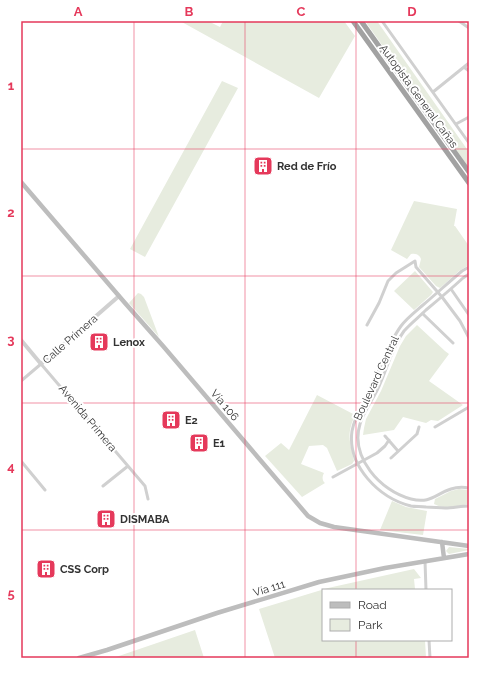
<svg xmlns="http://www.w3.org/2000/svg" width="490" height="679" font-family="Raleway,sans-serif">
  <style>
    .green { fill: #e7ecdf }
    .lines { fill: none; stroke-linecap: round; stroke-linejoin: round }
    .minor { stroke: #d0d0d0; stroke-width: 3 }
    .tertiary { stroke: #d0d0d0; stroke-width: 4 }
    .secondary { stroke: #bdbdbd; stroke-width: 4.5 }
    .trunk { stroke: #a2a2a2; stroke-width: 5 }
    .grid { fill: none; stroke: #e5395b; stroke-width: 1; stroke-opacity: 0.55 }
    .labels { text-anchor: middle; stroke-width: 4; stroke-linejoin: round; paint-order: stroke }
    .street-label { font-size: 11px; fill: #333; stroke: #fff }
    .poi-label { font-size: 11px; font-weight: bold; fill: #333; stroke: #fff; text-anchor: start }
    .neatline { fill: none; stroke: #e5395b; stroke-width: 1.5 }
    .grid-label { font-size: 13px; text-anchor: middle; font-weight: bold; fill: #e5395b }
  </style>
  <rect width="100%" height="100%" fill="#fff"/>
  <path class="green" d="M180,21H208L220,27L223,21H344L355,36L319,98Z
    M365,21H377L469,152V168Z
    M222,81L238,88L145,257L130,249Z
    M414,201L457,209L454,226H455L469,246V265L459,271L440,288L436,286L419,267L421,259C419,254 415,253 411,254L407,259L391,250Z
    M415,271L433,292L431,295L414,310L394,291Z
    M138,293L141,294L144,297L159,337L129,303Z
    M417,325L445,351L449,354L429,381L463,405L438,421L431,420L426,423L403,417L394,430L363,435L364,428L366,419L381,391L400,346L406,336Z
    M317,395L355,415C346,436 350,441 354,461L352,464L337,471L327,448L323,445L309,446L301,464L324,473C322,477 322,480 325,483L302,497L265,456L281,443L289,450Z
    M459,489L469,490V504C457,506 445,510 434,504L435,499L451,491Z
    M392,501L406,507L427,511L423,535L380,530Z
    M449,547L469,549V550L449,554L446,551Z
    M414,569L421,578L414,579L415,589H422V590H323V640H425L426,658H275L259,609L328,588Z
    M195,630L204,658H113Z"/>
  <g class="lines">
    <path class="minor" d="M382,21L469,143
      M459,21L469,28
      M464,67L469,71
      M433,92L464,67L469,63
      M456,124L469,117
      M469,267L462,271C449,282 436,294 423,305C415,312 407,318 401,326C388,344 382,364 373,384C366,399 355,414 352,431C347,466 379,498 411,506C416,507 421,506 426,507C433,507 439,508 445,508C453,508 461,506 469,506
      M469,274L463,278C451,289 438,300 426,310C419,317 411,323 404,331C392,347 388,366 380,384C375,397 364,410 360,424C350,457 380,491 411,499C431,504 435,494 451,489C457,487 463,487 469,488
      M451,289L469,315
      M423,314L453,343
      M367,325L379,303L388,281L396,273L415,261L416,267L442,297L460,321L469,338
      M21,381L41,364L145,486L148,499
      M435,427L469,407
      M385,436L398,451
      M391,458L417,434L419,427
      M21,461L45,490
      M333,477L377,453L385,446L389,440
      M103,486L128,466
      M425,561L426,590
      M429,640L430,658"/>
    <path class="tertiary" d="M21,340L41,364L119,296"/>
    <path class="secondary" d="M21,182L125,303L163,346L308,516L320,523L334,527L469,546
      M442,542L444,558
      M79,658L107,650L217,613L319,582L385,568L469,554"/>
    <path class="trunk" d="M353,21L469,183
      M361,21L469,172"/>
  </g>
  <path class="grid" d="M134,21V658M245,21V658M356,21V590M21,149H469M21,276H469M21,403H469M21,530H469M356,640V658"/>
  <defs>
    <g id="building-square" transform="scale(1)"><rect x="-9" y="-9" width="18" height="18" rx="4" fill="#e5395b" stroke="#fff"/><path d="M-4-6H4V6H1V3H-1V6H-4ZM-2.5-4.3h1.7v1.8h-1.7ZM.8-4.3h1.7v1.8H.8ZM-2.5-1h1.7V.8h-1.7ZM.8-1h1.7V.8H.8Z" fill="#fff"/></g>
  </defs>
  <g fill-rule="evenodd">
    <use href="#building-square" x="263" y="166"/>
    <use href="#building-square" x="99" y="342"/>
    <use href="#building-square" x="171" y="420"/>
    <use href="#building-square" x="199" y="443"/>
    <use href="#building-square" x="106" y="519"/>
    <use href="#building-square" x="46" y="569"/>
  </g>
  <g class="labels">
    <g class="street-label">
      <text transform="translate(419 96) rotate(54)" y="4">Autopista General Cañas</text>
      <text transform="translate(70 339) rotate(-41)" y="4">Calle Primera</text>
      <text transform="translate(376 378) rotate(-65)" y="4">Boulevard Central</text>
      <text transform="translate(225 405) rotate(50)" y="4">Vía 106</text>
      <text transform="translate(88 418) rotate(50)" y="4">Avenida Primera</text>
      <text transform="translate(269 588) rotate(-17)" y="4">Vía 111</text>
    </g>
    <g class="poi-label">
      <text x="277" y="170">Red de Frío</text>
      <text x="113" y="346">Lenox</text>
      <text x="185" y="424">E2</text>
      <text x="213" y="447">E1</text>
      <text x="120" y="523">DISMABA</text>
      <text x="60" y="573">CSS Corp</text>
    </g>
  </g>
  <rect width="490" height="679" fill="none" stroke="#ffffff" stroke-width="44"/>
  <rect x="322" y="589" width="130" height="52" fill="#ffffff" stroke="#adadad"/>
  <rect x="330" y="602" width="20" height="6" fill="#bdbdbd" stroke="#adadad"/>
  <text x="358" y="609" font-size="12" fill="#333333">Road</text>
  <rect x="330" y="619" width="20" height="12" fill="#e7ecdf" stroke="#adadad"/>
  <text x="358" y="629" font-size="12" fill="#333333">Park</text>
  <rect x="22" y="22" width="446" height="635" class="neatline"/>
  <g class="grid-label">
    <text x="78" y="16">A</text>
    <text x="189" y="16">B</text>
    <text x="301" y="16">C</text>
    <text x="412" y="16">D</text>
    <text x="11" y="90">1</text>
    <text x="11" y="217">2</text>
    <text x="11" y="344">3</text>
    <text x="11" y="471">4</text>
    <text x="11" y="598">5</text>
  </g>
</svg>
